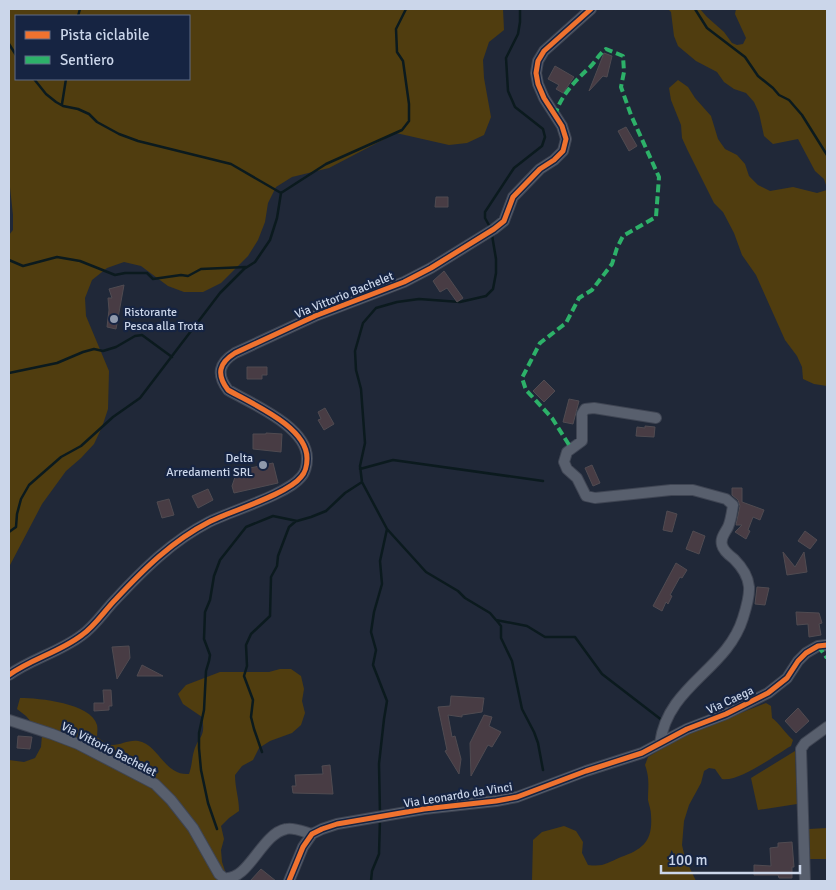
<svg xmlns="http://www.w3.org/2000/svg" width="836" height="890" font-family="Signika,sans-serif">
  <style>
    .green { fill: #503d0f; fill-rule: evenodd }
    .lines { fill: none; stroke-linecap: round; stroke-linejoin: round }
    .stream { stroke: #0b1a1e; stroke-width: 2.5 }
    .building { fill: #483c44; stroke: #504b51 }
    .street-casing { stroke: #3f4553; stroke-width: 12 }
    .street { stroke: #585f6d; stroke-width: 10 }
    .quiet { stroke: #2db169; stroke-width: 4; stroke-dasharray: 8 4; stroke-linecap: butt }
    .cycleway-casing { stroke: #162442; stroke-width: 8 }
    .cycleway { stroke: #ef722f; stroke-width: 5 }
    .poi-dot { fill: #8f99ac; stroke: #162442; stroke-width: 2 }
    .labels { text-anchor: middle; stroke-width: 4.5; stroke-linejoin: round; paint-order: stroke }
    .street-label { font-size: 12px; fill: #cbd6ea; stroke: #162442 }
    .poi-label { font-size: 12px; fill: #cbd6ea; stroke: #162442; text-anchor: start }
  </style>
  <rect width="100%" height="100%" fill="#202838"/>
  <path class="green" d="M9,9H503L504,30L489,42L483,60L484,78L491,117L484,135L467,143L449,145L396,133L329,168L292,177L276,187L268,203L265,222L258,240L248,256L221,283L203,292H184L168,286L141,266L124,262L107,268L92,280L85,298L86,316L109,371L108,409L102,427L94,444L81,458L66,471L42,504L9,567V235L13,230V215L9,178ZM189,16V79H16V16Z
    M668,9H700L707,17L724,32L732,43L737,45L743,44L746,38L735,14L736,9H827V188L824,179L815,171L798,139L773,144L764,136L759,113L754,102L746,93L734,89L724,82L717,72L696,61L678,46L674,36L671,12Z
    M678,80L688,87L695,98L711,116L718,139L725,149L737,155L745,164L749,176L758,185L770,191L793,187L817,193L827,190V386L814,384L803,379L802,367L797,356L785,340L756,275L742,255L734,233L723,212L714,203L687,149L682,138L681,125L671,100L669,88Z
    M280,669H291L301,676L304,689L302,701L305,713L301,725L292,733L270,741L259,748L253,760L242,766L235,775C235,788 239,798 239,811L229,818L221,826L224,839L221,850L222,862L226,874L225,881H9V760L24,762L35,758L41,747L42,735L26,716L17,709L20,698C39,698 91,703 97,725C98,729 97,734 97,737C100,739 104,742 107,744C119,748 129,737 142,742C157,748 163,766 177,772C181,774 186,774 189,774C192,766 192,757 194,751C199,735 206,738 202,717L183,704L178,694L186,685L220,672H269Z
    M766,703L771,706L772,718C779,723 785,733 793,740L791,746C775,755 740,782 722,779L715,769L709,768L704,771L701,783L689,805L684,821L682,845L685,858L696,881H532L533,840L542,832L564,826L576,831L583,842L582,853L588,865C604,867 607,863 621,857C643,849 653,841 651,815C651,810 649,805 648,800C648,786 650,779 645,765L648,757L685,735Z
    M795,751L797,804L758,810L751,778Z
    M827,828V859H810L809,829Z"/>
  <g class="lines">
    <path class="stream" d="M695,9L707,28L745,57L758,76L773,88L779,95L789,100L802,115L827,155
      M78,16L80,9
      M9,44L16,55
      M34,79L46,94L56,102L63,106L78,109L89,114L97,122L119,134L138,141L231,164L281,193
      M62,104L66,79
      M490,227L485,218V212L514,168L542,146L545,137L543,129L515,107L508,91L506,58L518,34L520,22V9
      M492,235L496,259V273L493,289L486,296L460,302L419,299L397,302L376,308L363,323L355,351L356,370L361,389L365,443L360,466L362,482L387,529L426,572L458,591L465,598L490,613L496,620L527,626L545,637H575L602,674L663,721
      M9,260L23,266L57,257L80,261L115,275L125,273H147L153,279L181,275L188,276L201,269L246,267
      M9,373L57,363L83,352L94,349L103,351L116,347L135,336L142,335L172,357
      M360,469L393,460L543,481
      M9,532L16,527L17,514L21,499L29,485L61,457L81,446L113,417L140,398L220,293L244,269L255,262L270,240L277,218L281,193L326,164L402,130L409,121V104L403,61L397,52L396,29L406,9
      M497,621L501,626V638L512,661L522,709L534,732L538,743L543,770
      M262,752L254,729L251,717L253,700L244,676L247,666L246,645L251,634L270,616L271,577L277,566L278,556L289,527L296,521
      M380,814L379,764L384,719L387,701L373,665L376,650L371,632L374,612L382,584L380,561L387,529
      M217,829L208,803L201,770L199,748V733L204,710L206,671L209,661L210,655L204,639L205,612L210,600L214,576L220,560L246,527L273,516L297,521L311,517L326,511L345,493L362,482
      M371,881L372,871L379,854L380,819"/>
  </g>
  <path class="building" d="M604,53L612,56L607,77L603,76L589,91Z
    M555,66L574,77L563,93L556,89L559,85L548,79Z
    M626,127L637,146L629,151L618,131Z
    M436,197H448V207H435Z
    M444,271L463,298L457,302L447,288L440,292L433,281Z
    M124,285L116,329L107,327L109,310L108,298H112L109,289Z
    M247,367H267V375H262V379H247Z
    M544,380L555,391L544,402L533,391Z
    M569,399L579,401L573,424L563,422Z
    M325,408L334,424L324,430L318,420L321,419L318,412Z
    M645,426L655,427L654,437L636,436L637,427L645,428Z
    M266,433L282,434L281,452L253,449V434H266Z
    M273,463L278,483L234,493L232,486L237,471Z
    M592,465L600,483L593,486L585,468Z
    M732,488H742V502L764,510L760,520L753,517L748,530L750,531L746,539L735,532L742,525H736L740,506L738,500L732,495Z
    M208,489L213,500L198,508L192,496Z
    M169,499L174,515L162,518L157,502Z
    M667,511L677,514L672,532L663,530Z
    M693,531L705,536L699,554L686,549Z
    M805,531L817,540L810,549L798,541Z
    M783,552L795,567L804,552L807,572L787,575Z
    M676,563L687,570L682,578L680,577L670,595L672,596L668,604L666,602L662,611L653,606Z
    M757,587L769,588L765,605L755,604Z
    M796,612L819,613L822,623L819,624L821,635L809,637L808,624L797,625Z
    M129,646L130,658L117,679L112,647Z
    M142,665L163,676H137Z
    M103,690H111L112,706H109V710L94,711V703H104Z
    M451,696L484,698L482,712L462,715V717L448,715L452,737L455,736L461,759L459,774L445,751L447,750L438,707L450,706Z
    M798,708L809,721L796,733L785,721Z
    M484,715L492,717L489,726L501,732L492,747L488,745L471,776L470,743Z
    M18,736L32,737L30,749L17,748Z
    M330,765L333,794L293,793L292,786H296L295,775L323,774L322,766Z
    M792,842L794,867H792V878H779L778,875H754V865L771,866L770,848L778,847V843Z
    M261,869L276,881H250Z"/>
  <g class="lines">
    <g class="street-casing">
      <path id="street" d="M656,418L594,408L585,409L582,414V441L567,452L564,462L567,469L577,478L586,496L595,498L671,490H693L726,499L733,505C732,512 731,520 728,527C725,533 720,538 722,545C723,550 730,556 734,559C754,579 751,593 743,618C727,670 668,685 660,743
        M9,675C31,659 60,652 82,635C95,626 105,610 116,599C144,569 172,541 209,522C231,511 288,494 301,477C305,473 307,465 307,459C308,427 252,404 228,390C216,374 219,363 235,353L315,316L404,282L431,268L494,229L504,221L513,197L540,169L554,160L563,151L566,139L562,126L544,98L538,84L536,73L538,61L544,51L591,9
        M9,720L52,734L78,744L155,784L171,800L193,828L219,874L224,878C249,881 261,834 286,829C294,827 304,832 312,834
        M289,881L303,847L312,834L322,829L337,824L424,809L496,801L517,797L586,771L642,753L687,729L726,714L768,693L787,678L798,661L806,653L818,646L827,645
        M805,881L801,749L805,743L827,727"/>
    </g>
    <use href="#street" class="street"/>
    <path class="quiet" d="M555,116C560,96 575,81 590,67C596,61 599,54 606,49L623,56L624,72L621,87L631,115L659,177L656,217L623,236L617,248L612,264L592,290L579,298L566,323L540,343L522,378L526,390L552,418L571,448
      M818,646L827,658"/>
    <g class="cycleway-casing">
      <path id="cycleway" d="M9,675C31,659 60,652 82,635C95,626 105,610 116,599C144,569 172,541 209,522C231,511 288,494 301,477C305,473 307,465 307,459C308,427 252,404 228,390C216,374 219,363 235,353L315,316L404,282L431,268L494,229L504,221L513,197L540,169L554,160L563,151L566,139L562,126L544,98L538,84L536,73L538,61L544,51L591,9
        M289,881L303,847L312,834L322,829L337,824L424,809L496,801L517,797L586,771L642,753L687,729L726,714L768,693L787,678L798,661L806,653L818,646L827,645"/>
    </g>
    <use href="#cycleway" class="cycleway"/>
  </g>
  <g class="poi-dot">
    <circle cx="114" cy="319" r="5"/>
    <circle cx="263" cy="465" r="5"/>
  </g>
  <g class="labels">
    <g class="street-label">
      <text transform="translate(344 295) rotate(-22)" y="4">Via Vittorio Bachelet</text>
      <text transform="translate(730 700) rotate(-25)" y="4">Via Caega</text>
      <text transform="translate(109 749) rotate(27)" y="4">Via Vittorio Bachelet</text>
      <text transform="translate(458 795) rotate(-9)" y="4">Via Leonardo da Vinci</text>
    </g>
    <g class="poi-label">
      <text x="124" y="316">Ristorante<tspan x="124" dy="14">Pesca alla Trota</tspan></text>
      <text x="253" y="462" text-anchor="end">Delta<tspan x="253" dy="14">Arredamenti SRL</tspan></text>
    </g>
  </g>
  <rect width="836" height="890" fill="none" stroke="#cbd6ea" stroke-width="20"/>
  <rect x="15" y="15" width="175" height="65" fill="#162442" stroke="#5e6b85"/>
  <rect x="25" y="31" width="25" height="8" fill="#ef722f" stroke="#5e6b85"/>
  <text x="60" y="40" font-size="15" fill="#cbd6ea">Pista ciclabile</text>
  <rect x="25" y="56" width="25" height="8" fill="#2db169" stroke="#5e6b85"/>
  <text x="60" y="65" font-size="15" fill="#cbd6ea">Sentiero</text>
  <path d="M661 865v8h139v-8" fill="none" stroke="#cbd6ea" stroke-width="2.5"/>
  <text x="668" y="865" font-size="15" fill="#cbd6ea" stroke="#162442" stroke-width="4" paint-order="stroke">100 m</text>
</svg>
